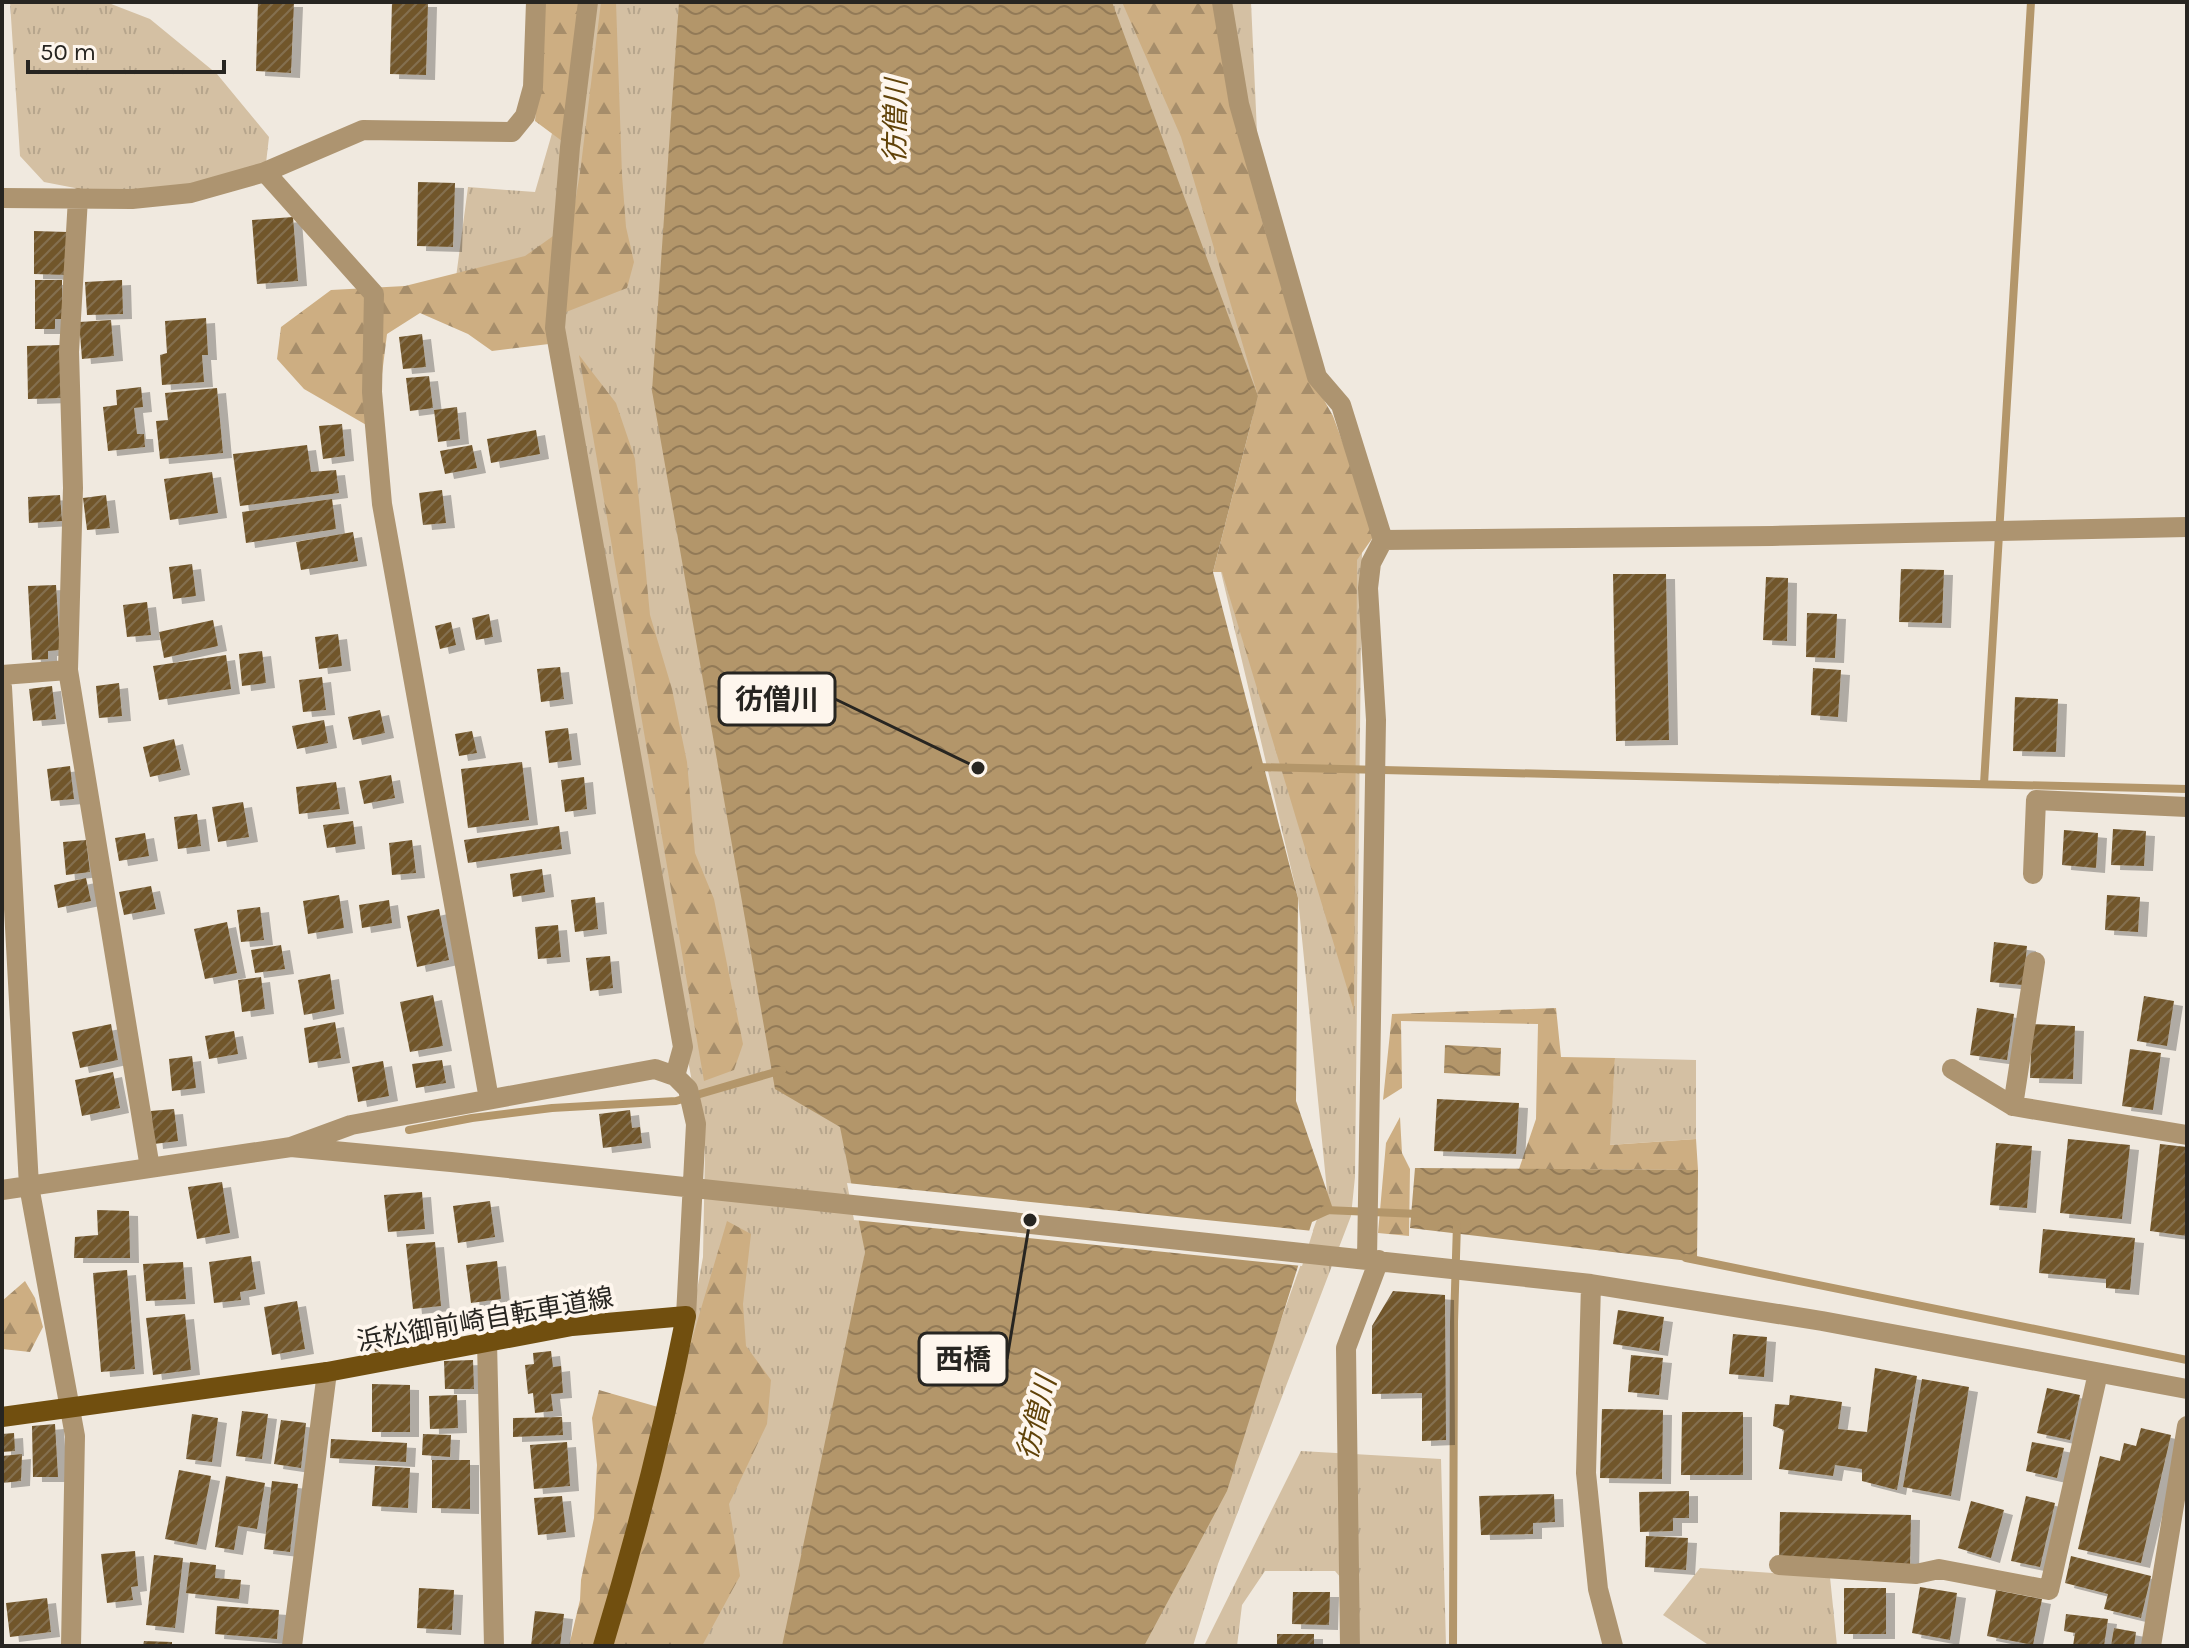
<svg xmlns="http://www.w3.org/2000/svg" width="2189" height="1648" font-family="Karla,'Noto Sans JP',sans-serif">
  <style>
    .grass { fill: url(#grass-tufts) }
    .forest { fill: url(#forest-firs) }
    .water { fill: url(#water-waves) }
    .pier { fill: #f0e9df }
    .lines { fill: none; stroke-linecap: round; stroke-linejoin: round }
    .stream { stroke: #b3966a; stroke-width: 8 }
    .building { fill: url(#building-hatch); filter: url(#shadow) }
    .minor { stroke: #ad9470; stroke-width: 20 }
    .major { stroke: #714f0f; stroke-width: 20 }
    .labels { text-anchor: middle; stroke-width: 8; stroke-linejoin: round; paint-order: stroke }
    .street-label { font-size: 26px; fill: #272521; stroke: #fef6ed }
    .water-label { font-size: 28px; font-style: italic; fill: #604209; stroke: #fef6ed }
    .leader { fill: none; stroke: #272521; stroke-width: 3 }
    .callout-dot { fill: #272521; stroke: #fef6ed; stroke-width: 3 }
    .callout { fill: #fef6ed; stroke: #272521; stroke-width: 3 }
    .callout-label { font-size: 28px; text-anchor: middle; font-weight: bold; fill: #272521 }
  </style>
  <defs>
    <pattern id="grass-tufts" width="24" height="20" patternUnits="userSpaceOnUse" patternTransform="scale(2)"><rect width="24" height="20" fill="#d4c0a3"/><path d="M3 7l-1-3M5 7V3M7 7l1-3M15 17l-1-3M17 17v-4M19 17l1-3" fill="none" stroke="#b6a58c"/></pattern>
    <pattern id="forest-firs" width="22" height="20" patternUnits="userSpaceOnUse" patternTransform="scale(2)"><rect width="22" height="20" fill="#cdae82"/><path d="M5 1l3.5 6h-7zM16 11l3.5 6h-7z" fill="#a68d6a"/></pattern>
    <pattern id="water-waves" width="16" height="10" patternUnits="userSpaceOnUse" patternTransform="scale(2)"><rect width="16" height="10" fill="#b3966a"/><path d="M0 5q4-4 8 0t8 0" fill="none" stroke="#927a57"/></pattern>
    <pattern id="building-hatch" width="6" height="6" patternUnits="userSpaceOnUse" patternTransform="scale(2)"><rect width="6" height="6" fill="#71562c"/><path d="M-1 1l2-2M0 6l6-6M5 7l2-2" fill="none" stroke="#847050"/></pattern>
    <filter id="shadow"><feDropShadow dx="9" dy="5" stdDeviation="0" flood-color="#0004"/></filter>
  </defs>
  <rect width="100%" height="100%" fill="#f0e9df"/>
  <path class="grass" d="M10,2H106L150,19L217,74L269,137L265,172L132,199L44,182L20,156Z
    M588,2H688L852,1113L865,1252L800,1646H601L690,1329L703,1257L705,1151L646,837L557,343L455,285L468,187L535,192L586,16Z
    M1109,2H1251L1259,176L1362,553L1355,1177L1351,1216L1218,1564L1193,1646H1138L1276,1334L1327,1191L1298,898L1221,572L1253,415Z
    M1615,1058L1696,1060V1139L1609,1145Z
    M1301,1451L1441,1459L1446,1646H1360L1358,1598L1335,1571H1265L1242,1605L1237,1646H1204Z
    M1700,1568L1830,1577L1837,1646H1710L1663,1615Z"/>
  <path class="forest" d="M544,2H586L570,147L535,121Z
    M601,2H616L622,175L626,227L634,262L627,288L556,316L557,343L492,351L468,334L420,313L387,334L375,430L304,389L277,359L281,327L331,290L405,286L525,256L563,229L558,302L580,173Z
    M1122,2H1213L1259,211L1311,377L1333,416L1376,533L1357,560L1354,1011L1222,572H1213L1258,396L1181,137Z
    M579,355L616,403L635,459L650,615L672,689L687,762L695,853L714,899L743,1044L734,1070L704,1081Z
    M1556,1008L1561,1057L1615,1058L1610,1145L1696,1139L1698,1170L1519,1169L1536,1119L1538,1024L1401,1021L1402,1088L1383,1100L1392,1014Z
    M1400,1117L1402,1153L1410,1169L1409,1236L1378,1233L1386,1143Z
    M727,1221L751,1234L743,1304L746,1346L771,1380L767,1424L729,1504L740,1576L702,1646H569L580,1600L581,1580L594,1518L597,1465L592,1418L599,1390L658,1407L623,1572Z
    M25,1281L35,1298L43,1327L30,1352L2,1349V1301Z"/>
  <path class="water" d="M679,2H1112L1258,396L1213,572L1298,898L1296,1101L1334,1212L1312,1222L1227,1491L1144,1646H782L865,1252L840,1127L775,1089L652,391Z
    M1445,1045L1501,1048L1500,1076L1444,1073Z
    M1415,1168L1698,1170L1697,1262L1410,1228Z"/>
  <path class="pier" d="M847,1183L1313,1231L1302,1266L854,1220Z"/>
  <g class="lines">
    <path class="stream" d="M1256,767L2187,789
      M1984,784L2031,2
      M409,1130L472,1118L552,1108L676,1101L782,1070
      M1325,1210L1419,1214
      M1686,1258L2187,1360
      M1453,1646L1454,1322L1457,1224"/>
  </g>
  <path class="building" d="M258,2H294L291,73L256,71Z
    M392,2H428L426,75L390,74Z
    M418,182L455,183L453,247L417,246Z
    M293,217L298,281L257,284L252,220Z
    M34,231L68,232V275L34,274Z
    M35,280H62V319H55V329H35Z
    M122,280L123,314L87,315L85,282Z
    M206,318L208,355H202L204,382L162,385L160,355L167,353L165,321Z
    M111,320L114,356L82,359L79,322Z
    M422,334L426,367L403,369L399,337Z
    M60,345L62,398L28,399L27,346Z
    M429,376L433,408L410,411L406,378Z
    M141,387L143,407L134,408L137,434H144L145,447L108,451L103,407L117,405L116,390Z
    M217,388L223,453L160,459L156,421L168,420L165,393Z
    M457,407L460,439L438,442L434,410Z
    M342,424L345,456L323,459L319,426Z
    M536,430L540,454L491,463L487,439Z
    M307,445L311,472L336,470L339,493L240,506L233,454Z
    M472,445L477,468L445,474L440,451Z
    M212,472L218,513L170,520L164,479Z
    M442,490L446,523L423,525L419,493Z
    M60,495L62,521L29,523L28,497Z
    M106,495L110,528L87,530L83,498Z
    M332,499L336,529L246,543L242,512Z
    M353,532L358,561L301,570L296,542Z
    M192,564L196,596L173,599L169,567Z
    M1901,569L1944,570L1942,623L1899,622Z
    M1613,574H1666L1669,740L1616,741Z
    M1766,577L1788,578L1787,641L1763,640Z
    M56,585L60,650L48,651V659L32,660L28,586Z
    M147,602L151,635L127,637L123,605Z
    M1807,613L1837,614L1835,658L1806,657Z
    M489,614L493,637L476,640L472,618Z
    M213,620L218,646L164,658L159,632Z
    M451,622L456,645L440,649L435,626Z
    M338,634L342,666L319,669L315,637Z
    M262,651L266,683L242,686L239,654Z
    M226,655L231,689L159,700L153,666Z
    M560,667L564,699L541,702L537,669Z
    M1813,668L1841,670L1838,717L1811,715Z
    M322,677L326,710L303,712L299,680Z
    M119,683L122,716L99,718L96,686Z
    M52,686L56,719L33,721L29,689Z
    M2015,697L2058,699L2056,752L2013,751Z
    M380,710L385,733L353,740L348,717Z
    M324,720L328,743L297,749L292,726Z
    M568,728L572,760L549,763L545,731Z
    M472,731L477,753L459,756L455,734Z
    M174,739L181,770L150,777L143,747Z
    M522,762L529,820L468,828L461,769Z
    M70,766L74,799L51,801L47,769Z
    M391,775L395,798L364,804L359,781Z
    M584,777L587,809L565,812L561,780Z
    M336,782L340,809L299,814L296,787Z
    M243,802L249,837L218,842L212,807Z
    M197,814L201,846L178,849L174,817Z
    M353,821L356,844L327,848L323,825Z
    M559,826L562,849L468,863L464,840Z
    M2113,829L2146,831L2144,866L2111,865Z
    M2064,830L2098,833L2096,868L2062,865Z
    M145,833L149,856L119,861L115,838Z
    M86,840L90,872L66,875L63,842Z
    M412,840L416,873L392,875L389,843Z
    M542,869L545,892L513,897L510,874Z
    M86,878L91,901L58,908L54,885Z
    M151,886L156,909L124,915L119,892Z
    M339,895L344,928L308,934L303,901Z
    M2107,895L2140,897L2138,932L2105,930Z
    M595,897L598,929L575,932L571,900Z
    M389,900L392,923L362,928L359,905Z
    M260,907L264,940L241,942L237,910Z
    M439,909L449,960L417,967L407,916Z
    M227,922L237,973L205,979L194,929Z
    M558,925L561,957L538,959L535,927Z
    M1994,942L2027,946L2023,985L1990,982Z
    M281,945L285,969L255,973L251,950Z
    M610,956L613,988L590,991L586,958Z
    M330,974L335,1009L304,1015L298,980Z
    M261,977L265,1009L242,1012L238,980Z
    M433,995L443,1046L410,1052L400,1002Z
    M2144,996L2174,1001L2167,1046L2137,1041Z
    M1977,1008L2014,1014L2007,1060L1970,1055Z
    M335,1022L341,1058L309,1063L304,1028Z
    M111,1024L118,1060L80,1068L72,1032Z
    M2032,1024L2075,1026L2073,1079L2030,1078Z
    M234,1031L238,1054L209,1059L205,1036Z
    M2130,1049L2161,1053L2153,1110L2122,1106Z
    M192,1056L196,1088L172,1091L169,1059Z
    M442,1060L446,1083L416,1088L412,1064Z
    M383,1061L389,1096L358,1102L352,1067Z
    M113,1072L120,1108L82,1116L75,1080Z
    M1437,1099L1519,1103L1516,1154L1434,1151Z
    M174,1109L178,1141L154,1144L151,1111Z
    M630,1110L632,1128L640,1127L642,1143L603,1148L599,1114Z
    M2068,1139L2130,1145L2122,1219L2060,1213Z
    M1996,1143L2032,1146L2027,1208L1990,1205Z
    M2160,1144L2187,1147V1236L2150,1231Z
    M222,1182L230,1233L197,1239L188,1187Z
    M422,1192L425,1229L388,1232L384,1195Z
    M490,1201L495,1237L458,1243L453,1206Z
    M97,1210L129,1211L130,1258H74L75,1237L98,1235Z
    M2043,1229L2135,1238L2130,1290L2106,1288V1279L2039,1273Z
    M435,1242L441,1306L413,1309L406,1244Z
    M251,1256L256,1289L240,1292L241,1300L214,1303L209,1262Z
    M497,1261L501,1299L471,1303L466,1265Z
    M183,1262L186,1299L146,1301L143,1264Z
    M127,1270L135,1369L101,1372L93,1273Z
    M1393,1291L1445,1295L1446,1440L1422,1441V1393L1372,1394V1326Z
    M297,1301L305,1349L272,1355L264,1307Z
    M1618,1310L1664,1317L1659,1351L1613,1344Z
    M185,1314L191,1370L153,1375L146,1318Z
    M418,1320L422,1344L375,1352L370,1328Z
    M1733,1334L1767,1337L1764,1377L1729,1374Z
    M551,1351L553,1367L561,1366L563,1393L551,1394L553,1411L535,1413L533,1393L528,1394L525,1365L534,1364L533,1353Z
    M1631,1355L1663,1358L1659,1395L1628,1392Z
    M473,1360L474,1389H445L444,1361Z
    M1875,1368L1917,1376L1897,1490L1862,1481V1469L1835,1465L1833,1476L1779,1469L1784,1430L1773,1426L1775,1404L1789,1405L1790,1395L1842,1402L1838,1429L1867,1432Z
    M1922,1379L1969,1387L1951,1496L1903,1487Z
    M372,1384L410,1385V1432H372Z
    M2047,1388L2080,1395L2070,1440L2037,1433Z
    M457,1395L458,1428L430,1429L429,1396Z
    M1602,1409L1663,1410L1662,1479L1600,1478Z
    M242,1411L268,1414L262,1459L236,1456Z
    M1682,1412H1743V1475H1681Z
    M192,1414L218,1418L212,1462L186,1459Z
    M562,1417L563,1435L513,1437V1418Z
    M281,1420L306,1423L301,1468L274,1464Z
    M55,1424L58,1477H33L32,1426Z
    M2141,1428L2171,1435L2141,1563L2078,1549L2100,1456L2120,1461L2124,1443L2136,1446Z
    M14,1433L15,1451L2,1452V1434Z
    M423,1434L451,1435L450,1457L422,1455Z
    M331,1439L407,1443L406,1462L330,1458Z
    M567,1442L570,1486L534,1489L530,1445Z
    M2032,1442L2064,1448L2057,1478L2026,1471Z
    M22,1454L21,1481L2,1483V1456Z
    M432,1460H470V1509L432,1508Z
    M375,1466L410,1468L408,1508L372,1506Z
    M179,1470L211,1476L197,1545L165,1539Z
    M226,1476L265,1483L257,1529L238,1526L234,1550L215,1547Z
    M272,1481L298,1484L290,1552L264,1549Z
    M1689,1491V1518H1673V1531L1640,1532L1639,1492Z
    M1554,1494L1555,1522L1533,1523V1534L1481,1535L1479,1496Z
    M562,1496L566,1532L538,1535L534,1498Z
    M2026,1496L2055,1503L2040,1567L2011,1561Z
    M1971,1501L2004,1510L1991,1558L1958,1548Z
    M1780,1512L1911,1515L1910,1568L1779,1565Z
    M1646,1536L1688,1538L1686,1570L1645,1567Z
    M135,1551L138,1586L131,1587L133,1600L107,1603L101,1554Z
    M154,1555L183,1558L175,1628L146,1625Z
    M2071,1556L2151,1576L2141,1618L2104,1609L2108,1594L2065,1583Z
    M190,1562L216,1565L215,1578L241,1580L239,1599L186,1593Z
    M1920,1587L1957,1593L1950,1640L1912,1633Z
    M419,1588L454,1590L452,1630L417,1628Z
    M1844,1588H1886V1634H1844Z
    M1996,1590L2042,1599L2033,1645L1987,1636Z
    M1293,1592H1330L1329,1625L1292,1624Z
    M47,1598L51,1632L10,1637L6,1603Z
    M217,1606L279,1610L277,1639L215,1634Z
    M535,1611L564,1614L560,1646H531Z
    M2066,1614L2108,1619L2104,1646H2073L2075,1633L2064,1631Z
    M2114,1628L2136,1632L2134,1646H2111Z
    M1277,1634H1314V1646H1277Z
    M144,1641L172,1642V1646H143Z"/>
  <g class="lines">
    <path class="minor" d="M588,2L570,147L555,328L683,1047L675,1076
      M1222,2L1239,104L1317,377L1341,405L1383,540L1371,563L1368,588L1376,720L1367,1259
      M265,172L374,294L372,392L382,504L489,1099
      M2,198L132,199L191,193L265,172L363,130L512,132L525,116L533,87L536,2
      M78,198L69,352L73,488L68,670L150,1168
      M1383,540L1772,536L2187,527
      M2,675L68,670
      M2,687L29,1186L75,1436L71,1646
      M2033,874L2036,800L2187,807
      M1952,1069L2013,1106L2187,1135
      M2013,1106L2035,962
      M291,1147L451,1162L1591,1284L1822,1321L2187,1389
      M2,1190L291,1147L351,1125L655,1069L675,1076L688,1089L696,1124L686,1316
      M1591,1284L1586,1473L1598,1589L1613,1646
      M487,1342L494,1646
      M1779,1565L1916,1574L1939,1569L2049,1590L2098,1373
      M292,1646L327,1372
      M1350,1646L1346,1348L1379,1260
      M2151,1646L2187,1426"/>
    <path class="major" d="M2,1417L327,1372L572,1326L686,1316C664,1428 636,1537 603,1646"/>
  </g>
  <g class="labels">
    <g class="street-label">
      <text transform="translate(485 1319) rotate(-10)" y="9">浜松御前崎自転車道線</text>
    </g>
    <g class="water-label">
      <text transform="translate(895 121) rotate(-89)" y="10">彷僧川</text>
      <text transform="translate(1036 1418) rotate(-76)" y="10">彷僧川</text>
    </g>
  </g>
  <path class="leader" d="M978 768L835 699M1030 1220L1007 1359"/>
  <g class="callout-dot">
    <circle cx="978" cy="768" r="8"/>
    <circle cx="1030" cy="1220" r="8"/>
  </g>
  <g class="callout">
    <rect x="719" y="673" width="116" height="52" rx="8"/>
    <rect x="919" y="1333" width="88" height="52" rx="8"/>
  </g>
  <g class="callout-label">
    <text x="777" y="709">彷僧川</text>
    <text x="963" y="1369">西橋</text>
  </g>
  <rect width="2189" height="1648" fill="none" stroke="#272521" stroke-width="8"/>
  <path d="M28 60v12h196v-12" fill="none" stroke="#272521" stroke-width="4"/>
  <text x="40" y="60" font-size="24" fill="#272521" stroke="#fef6ed" stroke-width="6" paint-order="stroke">50 m</text>
</svg>
